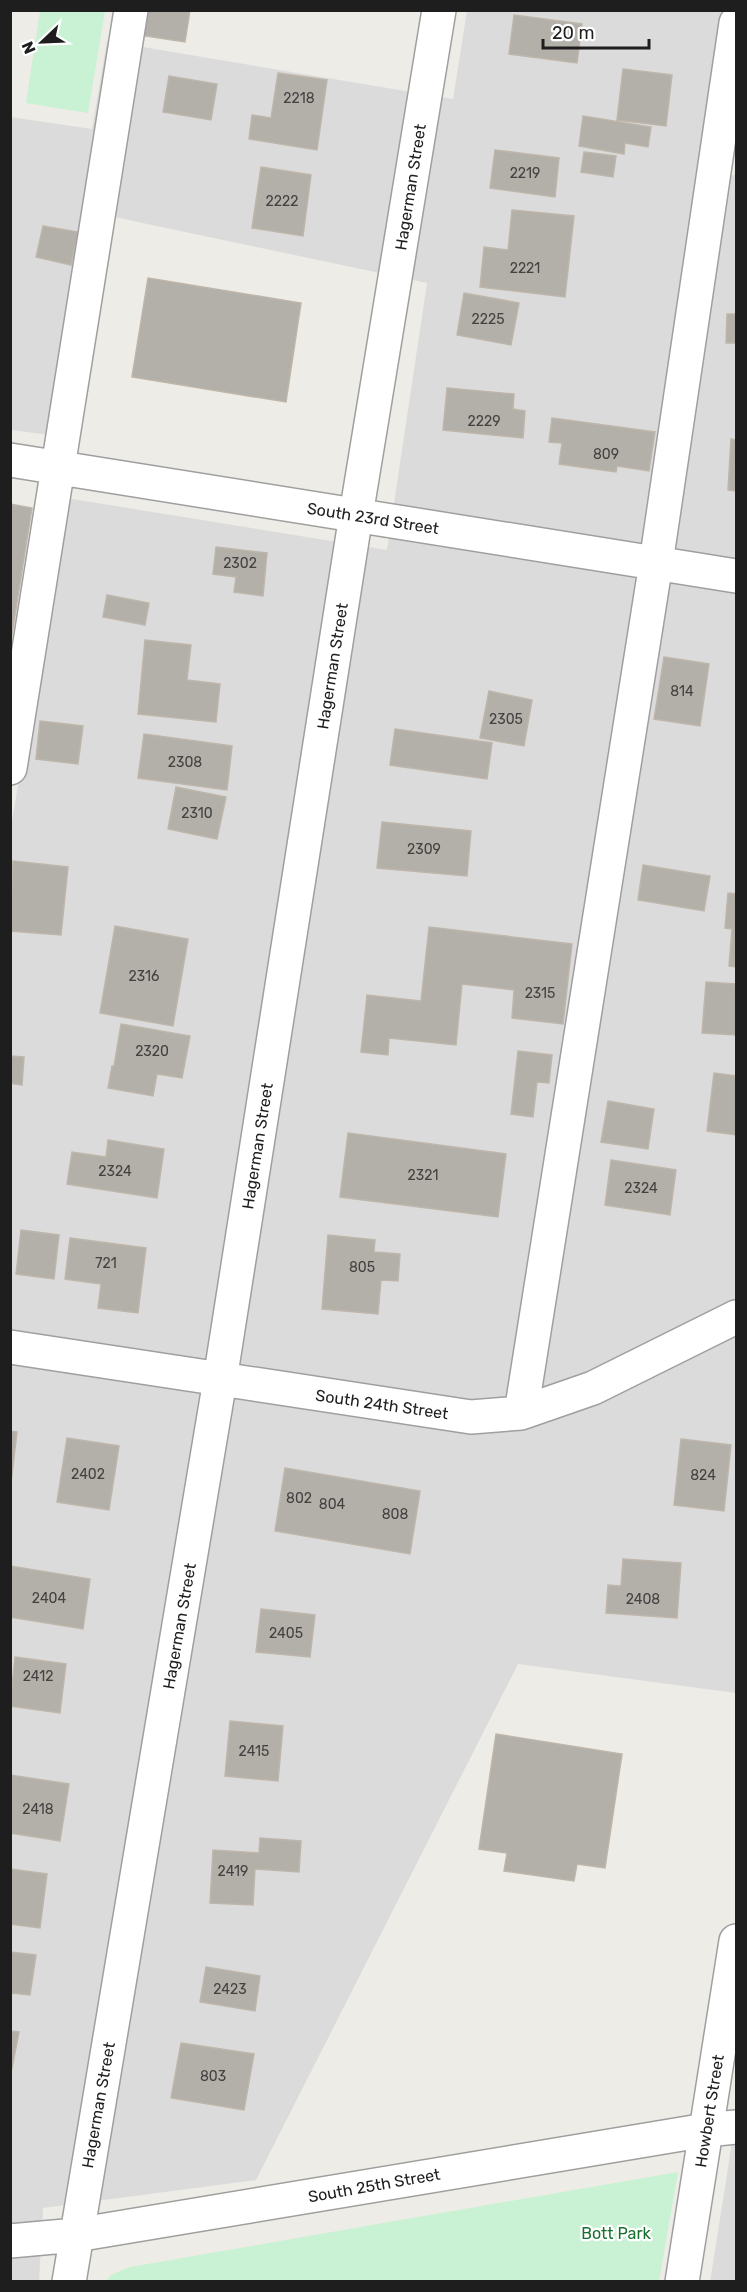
<svg xmlns="http://www.w3.org/2000/svg" width="747" height="2292" font-family="Rubik,sans-serif">
  <style>
    .residential { fill: #dcdbdb }
    .park { fill: #c8f2d3 }
    .building { fill: #b3afa9; stroke: #beb6aa; stroke-width: 1.5 }
    .lines { fill: none; stroke-linecap: round; stroke-linejoin: round }
    .minor-casing { stroke: #9f9f9f; stroke-width: 36 }
    .minor { stroke: #fff; stroke-width: 33 }
    .labels { text-anchor: middle; stroke-width: 4.5; stroke-linejoin: round; paint-order: stroke }
    .number-label { font-size: 14px; fill: #434241 }
    .street-label { font-size: 16px; fill: #1e1e1e; stroke: #fff }
    .park-label { font-size: 16px; fill: #196f2f; stroke: #fff }
  </style>
  <rect width="100%" height="100%" fill="#eeece6"/>
  <path class="residential" d="M467,11H727L705,176L736,175V1693L518,1664L256,2180L43,2208L39,2282L10,2281V833L66,498L387,550L427,283L86,211L50,435L11,430L10,117L92,129L107,41L453,99Z
    M736,2115V2281L710,2282L728,2168Z"/>
  <path class="park" d="M40,11H105L88,113L26,103Z
    M678,2172L659,2281H106L111,2275L130,2267Z"/>
  <path class="building" d="M143,10H190L185,42L140,35Z
    M514,15L582,24L577,63L509,54Z
    M623,69L672,75L666,126L617,120Z
    M278,73L327,80L317,150L249,139L252,115L271,118Z
    M169,76L217,84L211,120L163,112Z
    M583,116L651,127L648,147L625,143L624,154L579,146Z
    M495,150L559,158L555,197L490,188Z
    M584,152L616,156L613,177L581,172Z
    M261,167L311,175L303,236L252,228Z
    M512,210L574,216L565,297L480,287L484,247L508,250Z
    M43,226L78,232L71,265L36,257Z
    M148,278L301,303L286,402L132,377Z
    M464,293L519,303L511,345L457,335Z
    M727,314H736V343H726Z
    M447,388L514,394L513,409L525,411L523,438L443,430Z
    M552,418L655,432L649,471L617,466L616,472L559,464L562,443L549,442Z
    M731,439L736,440V491L728,490Z
    M10,504L32,508L10,647Z
    M216,547L267,553L263,596L234,592L236,577L213,574Z
    M107,595L149,603L145,625L103,617Z
    M145,640L191,645L187,680L220,684L216,722L138,714Z
    M664,657L709,664L700,726L654,719Z
    M489,691L532,700L524,746L480,738Z
    M40,721L83,726L78,764L36,759Z
    M395,729L492,743L487,779L390,765Z
    M144,734L232,746L227,790L138,778Z
    M176,787L226,797L217,839L168,829Z
    M382,822L471,831L467,876L377,868Z
    M13,861L68,867L61,935L10,931Z
    M643,865L710,876L704,911L638,900Z
    M728,893L736,894V967L729,966L732,929L725,928Z
    M115,926L188,939L173,1026L100,1013Z
    M429,927L572,944L563,1024L512,1018L514,990L462,984L456,1045L389,1038L388,1055L361,1052L367,995L421,1001Z
    M706,982L736,984V1035L702,1033Z
    M121,1024L190,1036L182,1078L157,1074L153,1096L108,1088L112,1066H114Z
    M518,1051L552,1055L549,1083L537,1082L533,1117L511,1114Z
    M10,1056L24,1057L22,1085L10,1083Z
    M714,1073L736,1076V1135L707,1131Z
    M608,1101L654,1109L648,1149L601,1142Z
    M348,1133L506,1154L498,1217L340,1197Z
    M108,1140L164,1149L157,1198L67,1184L72,1152L106,1157Z
    M611,1160L676,1170L670,1215L605,1205Z
    M21,1230L59,1235L54,1279L16,1274Z
    M328,1235L375,1240L374,1252L400,1254L398,1281L381,1280L378,1314L322,1309Z
    M70,1238L146,1248L138,1313L98,1308L101,1284L65,1279Z
    M10,1431L17,1432L11,1483H10Z
    M67,1438L119,1446L109,1510L57,1502Z
    M681,1439L731,1445L724,1511L674,1505Z
    M285,1468L420,1491L410,1554L275,1531Z
    M623,1559L681,1563L677,1618L606,1613L608,1585L621,1586Z
    M10,1566L90,1579L83,1629L10,1617Z
    M261,1609L315,1615L310,1657L256,1652Z
    M15,1657L66,1664L60,1713L10,1706Z
    M230,1721L283,1726L278,1781L225,1776Z
    M496,1734L622,1754L605,1868L577,1864L574,1881L504,1871L507,1853L479,1849Z
    M10,1775L69,1784L60,1841L10,1833Z
    M260,1838L301,1841L299,1872L255,1869L253,1905L210,1903L213,1850L259,1853Z
    M10,1869L47,1874L40,1928L10,1924Z
    M10,1952L36,1955L30,1995L12,1993L10,2000Z
    M206,1967L260,1976L255,2011L200,2002Z
    M10,2031L19,2032L10,2078Z
    M181,2043L254,2054L244,2110L171,2098Z"/>
  <g class="lines">
    <g class="minor-casing">
      <path id="minor" d="M10,460L736,576
        M10,768L131,10
        M10,1347L471,1417L521,1413L593,1388L736,1317
        M521,1413L656,563L736,23
        M10,2241L76,2235L706,2130L736,2127
        M69,2282L220,1380L356,515L439,10
        M682,2282L736,1941"/>
    </g>
    <use href="#minor" class="minor"/>
  </g>
  <g class="labels">
    <g class="number-label">
      <text x="299" y="103">2218</text>
      <text x="525" y="178">2219</text>
      <text x="282" y="206">2222</text>
      <text x="525" y="273">2221</text>
      <text x="488" y="324">2225</text>
      <text x="484" y="426">2229</text>
      <text x="606" y="459">809</text>
      <text x="240" y="568">2302</text>
      <text x="682" y="696">814</text>
      <text x="506" y="724">2305</text>
      <text x="185" y="767">2308</text>
      <text x="197" y="818">2310</text>
      <text x="424" y="854">2309</text>
      <text x="144" y="981">2316</text>
      <text x="540" y="998">2315</text>
      <text x="152" y="1056">2320</text>
      <text x="115" y="1176">2324</text>
      <text x="423" y="1180">2321</text>
      <text x="641" y="1193">2324</text>
      <text x="106" y="1268">721</text>
      <text x="362" y="1272">805</text>
      <text x="88" y="1479">2402</text>
      <text x="703" y="1480">824</text>
      <text x="299" y="1503">802</text>
      <text x="332" y="1509">804</text>
      <text x="395" y="1519">808</text>
      <text x="49" y="1603">2404</text>
      <text x="643" y="1604">2408</text>
      <text x="286" y="1638">2405</text>
      <text x="38" y="1681">2412</text>
      <text x="254" y="1756">2415</text>
      <text x="38" y="1814">2418</text>
      <text x="233" y="1876">2419</text>
      <text x="230" y="1994">2423</text>
      <text x="213" y="2081">803</text>
    </g>
    <g class="street-label">
      <text transform="translate(410 187) rotate(-81)" y="6">Hagerman Street</text>
      <text transform="translate(373 518) rotate(9)" y="6">South 23rd Street</text>
      <text transform="translate(332 666) rotate(-81)" y="6">Hagerman Street</text>
      <text transform="translate(257 1146) rotate(-81)" y="6">Hagerman Street</text>
      <text transform="translate(382 1404) rotate(8)" y="6">South 24th Street</text>
      <text transform="translate(179 1626) rotate(-80)" y="6">Hagerman Street</text>
      <text transform="translate(98 2105) rotate(-80)" y="6">Hagerman Street</text>
      <text transform="translate(709 2111) rotate(-81)" y="6">Howbert Street</text>
      <text transform="translate(374 2185) rotate(-10)" y="6">South 25th Street</text>
    </g>
    <g class="park-label">
      <text x="616" y="2239">Bott Park</text>
    </g>
  </g>
  <rect width="747" height="2292" fill="none" stroke="#1e1e1e" stroke-width="24"/>
  <g transform="translate(42 42) rotate(247)" stroke="#ffffff" stroke-width="4.5" paint-order="stroke">
  <path d="M0-4.5L10 22L0 15L-10 22Z" fill="#1e1e1e"/>
  <text y="-9" font-size="16" font-weight="bold" text-anchor="middle" fill="#1e1e1e">N</text>
  </g>
  <path d="M543 39v9h106v-9" fill="none" stroke="#1e1e1e" stroke-width="3"/>
  <text x="552" y="39" font-size="18" fill="#1e1e1e" stroke="#ffffff" stroke-width="4.5" paint-order="stroke">20 m</text>
</svg>
